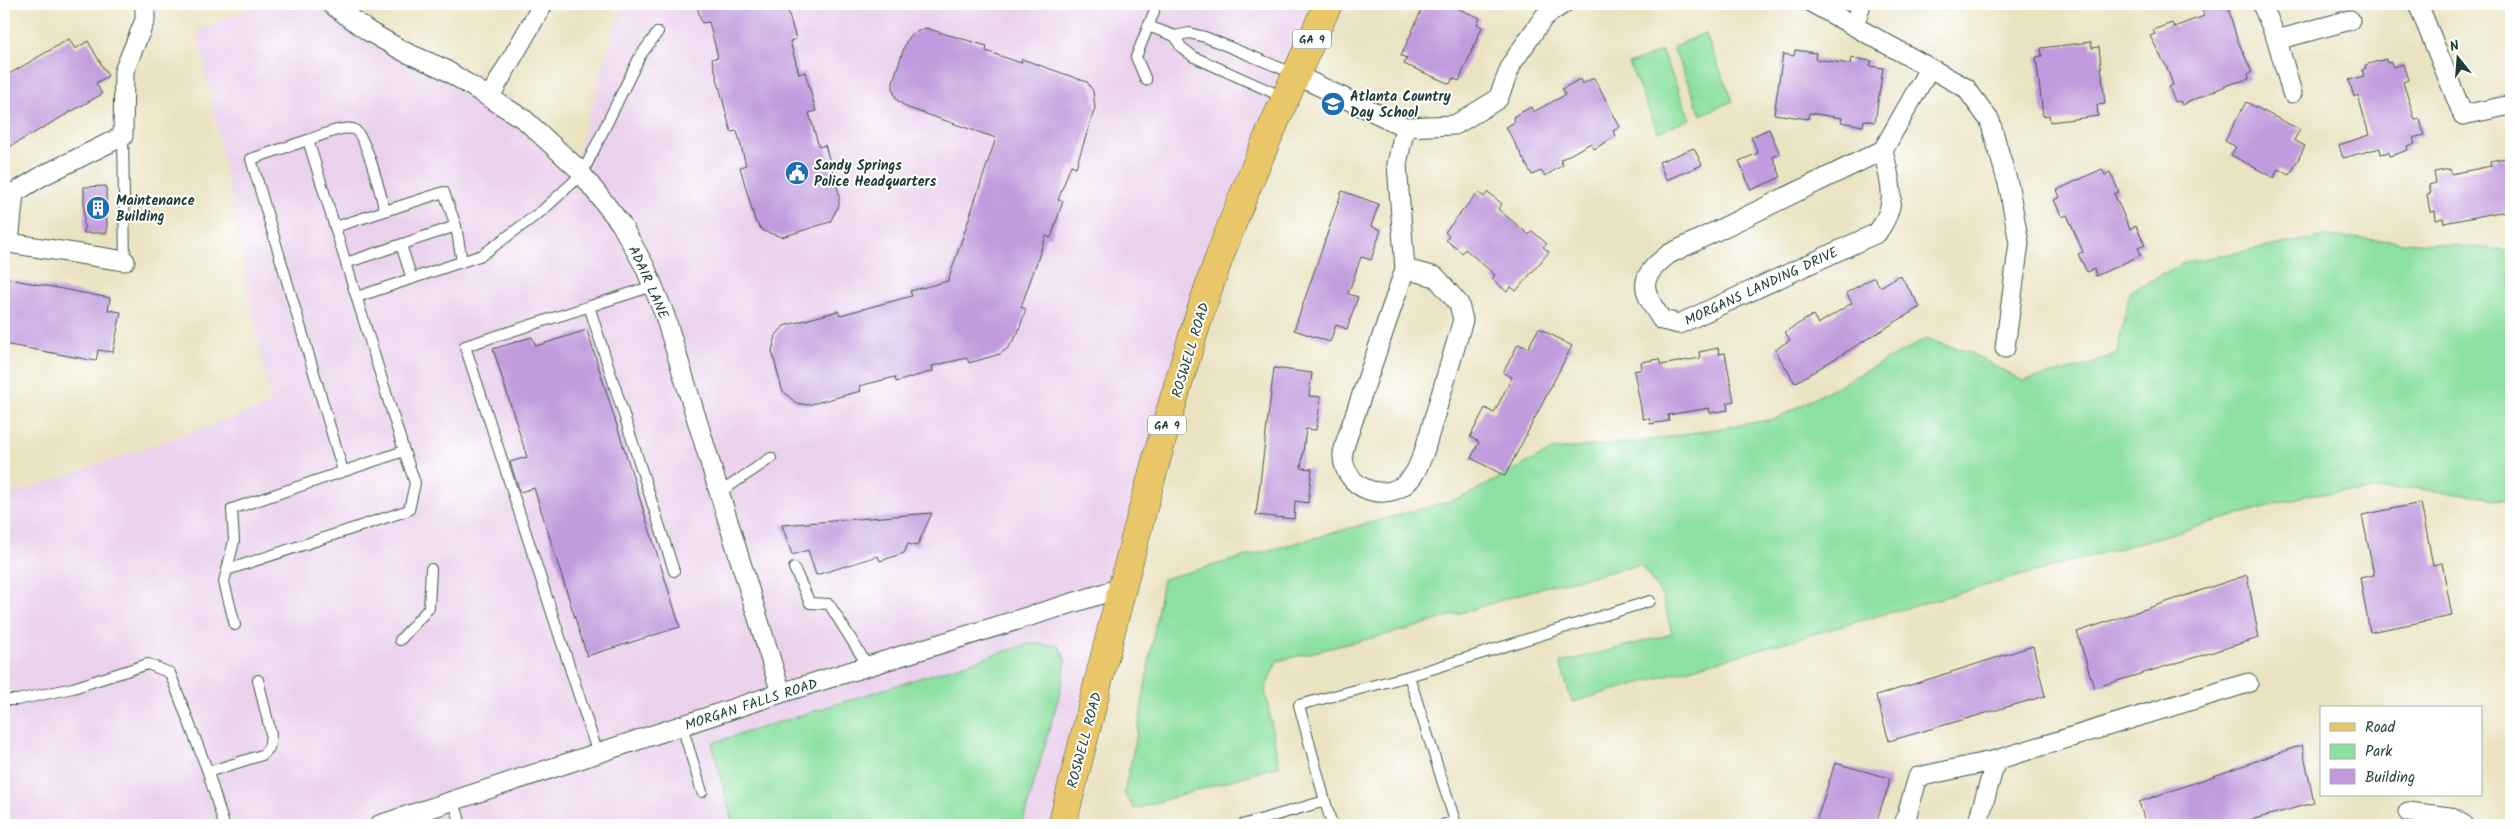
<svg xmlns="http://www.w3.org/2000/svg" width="2515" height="829" font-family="Kalam,sans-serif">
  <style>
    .built { fill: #ead1ec }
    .green { fill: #8ce0a1; stroke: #568e6a }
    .building { fill: #c19bdd }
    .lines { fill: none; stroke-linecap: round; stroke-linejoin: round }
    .service-casing { stroke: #3d5649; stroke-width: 12 }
    .minor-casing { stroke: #3d5649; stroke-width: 21 }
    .primary-casing { stroke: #3d5649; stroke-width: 29 }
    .service { stroke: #fff; stroke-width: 10 }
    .minor { stroke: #fff; stroke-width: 19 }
    .primary { stroke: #e9c769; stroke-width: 28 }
    .labels { text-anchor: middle; stroke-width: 4; stroke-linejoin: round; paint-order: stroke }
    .shield { fill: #fff; stroke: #627771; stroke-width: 1 }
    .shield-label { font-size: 12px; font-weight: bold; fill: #1f3d34 }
    .poi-label { font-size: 14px; font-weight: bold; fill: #1f3d34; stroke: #fff; text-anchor: start }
    .street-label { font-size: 14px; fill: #1f3d34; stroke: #fff }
  </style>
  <rect width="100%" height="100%" fill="#fff"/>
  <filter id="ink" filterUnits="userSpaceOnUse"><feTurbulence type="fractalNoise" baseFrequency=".02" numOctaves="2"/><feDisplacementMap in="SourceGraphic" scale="10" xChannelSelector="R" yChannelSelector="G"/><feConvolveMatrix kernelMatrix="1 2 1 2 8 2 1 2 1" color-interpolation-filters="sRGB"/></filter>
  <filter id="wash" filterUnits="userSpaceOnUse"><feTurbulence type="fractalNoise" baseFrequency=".0096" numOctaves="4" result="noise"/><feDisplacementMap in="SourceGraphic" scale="20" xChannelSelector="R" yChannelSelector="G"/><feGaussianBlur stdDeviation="1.12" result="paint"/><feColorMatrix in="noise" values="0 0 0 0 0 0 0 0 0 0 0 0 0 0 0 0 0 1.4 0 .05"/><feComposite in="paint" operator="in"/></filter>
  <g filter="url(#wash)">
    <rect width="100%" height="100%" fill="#eae3c2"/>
    <path class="built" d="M258,4H325L577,155L622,4H1325L1130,524L1070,825H4V497L271,405L198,31Z"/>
    <path class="green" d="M1705,33L1733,101L1701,115L1673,47Z
      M1662,51L1690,119L1658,132L1629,64Z
      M2326,236L2511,250V501L2412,488L2312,494L1572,702L1560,663L1672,634L1663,597L1641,565L1550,585L1409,629L1277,661L1265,690L1279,766L1134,809L1124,793L1137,734L1163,579L1461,498L1552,450L1644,441L1775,419L1926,339L1971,353L2023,381L2090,365L2117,353L2130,291L2186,262Z
      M1032,643L1059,646L1066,661L1060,692L1022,825H733L712,743Z"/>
    <g id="blocks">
      <path class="building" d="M696,4H786L796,39L790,41L799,74L805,72L816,111L809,113L819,147L825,145L839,193V205L830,222L782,237L763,231L755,221L740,167L746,165L737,131L731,132L712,59L718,57L709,22L702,23Z
        M1424,4H1447L1480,18L1477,24L1482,27L1459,81L1453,78L1450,84L1404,64L1407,58L1401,56Z
        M2216,4H2227L2237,39L2252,72L2248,74L2249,79L2230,84L2182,105L2180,101L2175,102L2169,87L2173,85L2167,68L2150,36L2155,34L2153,30L2172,23L2174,27L2204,16L2202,10Z
        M925,28L987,46L986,51L1021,63L1022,59L1087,82L1093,91L1095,108L1076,167L1071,165L1058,200L1063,201L1051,238L1046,236L1021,307L1026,309L1018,333L1008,348L1000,354L969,363L967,358L932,366L933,371L896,382L895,377L859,386L861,391L808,405L796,403L782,390L772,351L776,335L784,326L838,311L840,315L912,296L910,291L948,281L996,138L908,108L897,100L893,91V81L906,42L912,34Z
        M69,39L75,49L88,41L108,76L96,83L102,94L4,150V77Z
        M2091,42L2092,48L2099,47L2105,104L2097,105L2098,116L2050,122L2049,115L2043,116L2036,57L2042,56L2041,48Z
        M1795,50L1816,53L1815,59L1850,64L1851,58L1872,61L1870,66L1883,68L1875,122L1864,120L1863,126L1841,122L1842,118L1809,113L1808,119L1774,114L1783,54L1794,56Z
        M2386,59L2387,63L2391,62L2393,67L2403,64L2408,80L2403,82L2415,120L2420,119L2424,135L2413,138L2415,144L2407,146L2408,150L2390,156L2389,152L2381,154L2380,148L2343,158L2339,145L2369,135L2358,95L2354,97L2349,80L2364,76L2362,70L2366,68L2365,65Z
        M1594,78L1620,127L1613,131L1616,136L1594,149L1591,143L1560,160L1563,165L1545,176L1541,171L1532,175L1506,127L1515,122L1513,117L1531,107L1533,112L1565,95L1562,89L1580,79L1582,84Z
        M2246,102L2300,130L2294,140L2305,146L2290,175L2278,169L2274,178L2231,155L2236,147L2225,141Z
        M1769,129L1780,154L1773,157L1781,177L1751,190L1739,161L1758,153L1751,137Z
        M1694,148L1702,165L1666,180L1659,162Z
        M2505,158L2508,169L2511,168V210L2444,223L2443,218L2436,220L2435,211L2430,212L2427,194L2431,193L2429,185L2436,183L2434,172L2450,169L2451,174L2491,166L2490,161Z
        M2102,169L2105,175L2110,172L2119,192L2114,194L2130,229L2136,226L2145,245L2138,248L2141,255L2096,276L2094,269L2087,272L2078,254L2083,252L2067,215L2062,217L2054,200L2060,197L2057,190Z
        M106,186L107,233H84V187Z
        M1342,191L1379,204L1371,226L1381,230L1371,260L1361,257L1348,294L1358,297L1347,329L1336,325L1330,342L1294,330Z
        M1478,192L1484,197L1488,192L1502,204L1498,209L1529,235L1532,231L1547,244L1543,247L1549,252L1516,291L1511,287L1507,292L1492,279L1495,275L1465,249L1462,253L1446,240L1449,236L1445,232Z
        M1900,275L1920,307L1795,383L1775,350L1790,340L1785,332L1813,315L1818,324L1852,303L1846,293L1874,277L1880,287Z
        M4,278L110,298L108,310L121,312L113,352L98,350L96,361L4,344Z
        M1539,328L1572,346L1505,476L1471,458L1479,442L1470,437L1485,408L1494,413L1512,377L1503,373L1518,344L1528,348Z
        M587,330L680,627L587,656L534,488L520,492L510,462L527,457L493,349L532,337L536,346Z
        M1718,348L1719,354L1725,353L1734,401L1727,403L1728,410L1710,413L1709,408L1668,415L1669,421L1650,424L1649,418L1643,419L1634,371L1642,369L1641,362L1659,359L1661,365L1700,358L1699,352Z
        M1274,368L1312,373L1309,396L1321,397L1316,430L1306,429L1301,468L1312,469L1308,503L1295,501L1294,519L1256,515Z
        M2421,503L2433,565L2442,563L2452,616L2370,632L2360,578L2374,575L2362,515Z
        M932,513L917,546L908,544L904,553L880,561L878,556L816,575L808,550L792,555L782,525Z
        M2247,575L2259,638L2094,688L2077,632Z
        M2033,646L2045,696L1889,741L1876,696Z
        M2302,745L2314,803L2232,825H2146L2139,802Z
        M1835,763L1889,778V785L1875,825H1815Z"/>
    </g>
  </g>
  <g filter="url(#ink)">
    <use href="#blocks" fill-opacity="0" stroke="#3d5649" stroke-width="1"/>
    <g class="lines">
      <g class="service-casing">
        <path id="service" d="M1148,26L1175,36L1189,33L1205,37L1295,74
          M1175,36L1181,47L1194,57L1285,98
          M1146,80L1136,57L1154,12
          M123,136L125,261
          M308,140C321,136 340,126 353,129C366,133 381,196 385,211
          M335,227L444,192L456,226
          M401,245L412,279
          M346,263L456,226L462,262
          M357,297L482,255L543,210L582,174L640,56L658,32
          M589,306L674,571
          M343,471L251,159L308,140L404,451
          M719,493L771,458
          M794,568L810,603L829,604L868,666
          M227,570L409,510L415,483L404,451L232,509L234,541L224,582L235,625
          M400,640L429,608L431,569
          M4,700H17L73,688L148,664L170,673L208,772L224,825
          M682,726L702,792
          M598,754L465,346L653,286
          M208,772L262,755L269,748L271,734L258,680
          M454,801L461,825
          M1325,801L1299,705L1409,676
          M1242,825L1325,801L1332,825
          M1443,825L1455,821L1409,676L1650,601"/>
      </g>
      <g class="minor-casing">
        <path id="minor" d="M331,4L368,31L405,52L444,69L525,120L577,168L621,224L645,267L664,313L781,693
          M1814,4L1966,88L1990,121L2009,187L2019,243L2005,348
          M2262,4L2277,40L2292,93
          M2418,4L2463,115L2511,105
          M1854,26L1861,4
          M2277,40L2350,20
          M1296,75L1405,127L1455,125L1498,99L1512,63L1544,17L1563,4
          M489,98L543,4
          M1883,150C1890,183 1900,203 1877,233L1679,324L1662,320C1640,288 1638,278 1669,254L1883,150L1929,69
          M4,192L14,193L42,176L123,136L124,71L145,20V4
          M14,193L9,243L125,261
          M1405,269L1436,277L1459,304L1463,320L1424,452C1419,464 1415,477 1404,485C1380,502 1345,487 1343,457C1342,452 1345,446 1346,441L1405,269L1397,164L1405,127
          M2408,812L2450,817L2464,825
          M379,825L781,693L1124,587
          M1904,825L1918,777L1996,760L2248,683
          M1977,825L1996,760"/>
      </g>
      <g class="primary-casing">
        <path id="primary" d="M1062,825C1107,650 1148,473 1204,301C1238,199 1284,101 1328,4"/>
      </g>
      <use href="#service" class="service"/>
      <use href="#minor" class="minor"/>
      <use href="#primary" class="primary"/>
    </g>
  </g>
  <defs>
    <g id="school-disc" transform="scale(1.25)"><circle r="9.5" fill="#1f6fb2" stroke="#fff"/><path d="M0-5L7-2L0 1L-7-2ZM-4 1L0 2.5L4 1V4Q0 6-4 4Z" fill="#fff"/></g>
    <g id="civic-disc" transform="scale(1.25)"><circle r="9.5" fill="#1f6fb2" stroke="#fff"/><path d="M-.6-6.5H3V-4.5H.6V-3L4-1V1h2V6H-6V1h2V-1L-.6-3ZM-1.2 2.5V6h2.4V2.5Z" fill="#fff"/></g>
    <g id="building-disc" transform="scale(1.25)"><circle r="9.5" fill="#1f6fb2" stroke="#fff"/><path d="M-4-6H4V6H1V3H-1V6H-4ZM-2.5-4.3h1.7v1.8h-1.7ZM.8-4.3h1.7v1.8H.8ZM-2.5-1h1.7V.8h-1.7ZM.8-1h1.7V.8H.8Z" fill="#fff"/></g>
  </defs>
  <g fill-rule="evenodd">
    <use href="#school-disc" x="1333" y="104"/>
    <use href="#civic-disc" x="797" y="173"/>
    <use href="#building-disc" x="98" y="208"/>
  </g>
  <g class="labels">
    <g class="shield">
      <rect x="1293" y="29.5" width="38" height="19" rx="4"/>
      <rect x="1148" y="415.5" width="38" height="19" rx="4"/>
    </g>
    <g class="shield-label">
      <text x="1312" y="43">GA 9</text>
      <text x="1167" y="429">GA 9</text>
    </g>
    <g class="poi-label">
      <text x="1350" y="101">Atlanta Country<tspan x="1350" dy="16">Day School</tspan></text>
      <text x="814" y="170">Sandy Springs<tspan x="814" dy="16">Police Headquarters</tspan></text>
      <text x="116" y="205">Maintenance<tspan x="116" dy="16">Building</tspan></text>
    </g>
    <g class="street-label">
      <text transform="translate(649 282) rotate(66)" y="5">ADAIR LANE</text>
      <text transform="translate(1761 286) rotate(-25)" y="5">MORGANS LANDING DRIVE</text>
      <text transform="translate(1190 350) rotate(-73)" y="5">ROSWELL ROAD</text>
      <text transform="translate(751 704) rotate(-18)" y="5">MORGAN FALLS ROAD</text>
      <text transform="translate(1084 740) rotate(-75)" y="5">ROSWELL ROAD</text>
    </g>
  </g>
  <rect width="2515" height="829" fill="none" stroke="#fff" stroke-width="20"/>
  <rect x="2320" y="706" width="162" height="90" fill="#ffffff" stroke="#a5b1ae"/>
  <rect x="2330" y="723" width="25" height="8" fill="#e9c769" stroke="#a5b1ae"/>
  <text x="2365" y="732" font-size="15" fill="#1f3d34">Road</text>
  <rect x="2330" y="744" width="25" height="15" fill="#8ce0a1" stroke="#a5b1ae"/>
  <text x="2365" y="756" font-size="15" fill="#1f3d34">Park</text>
  <rect x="2330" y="769" width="25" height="15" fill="#c19bdd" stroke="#a5b1ae"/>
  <text x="2365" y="782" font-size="15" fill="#1f3d34">Building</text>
  <g transform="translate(2458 58) rotate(343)" stroke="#ffffff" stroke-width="4" paint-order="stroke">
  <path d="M0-4L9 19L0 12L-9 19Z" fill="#1f3d34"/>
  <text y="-8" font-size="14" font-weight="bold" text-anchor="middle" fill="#1f3d34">N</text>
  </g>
</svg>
